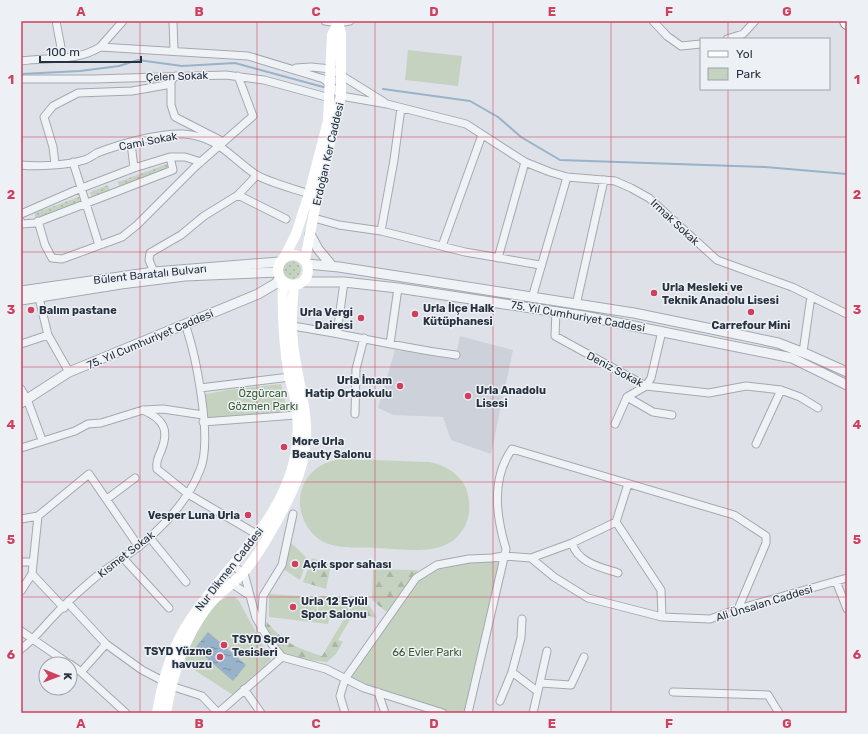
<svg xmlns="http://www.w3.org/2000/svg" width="868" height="734" font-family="Rubik,sans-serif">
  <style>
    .built { fill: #ccd1da }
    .grass { fill: url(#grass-dots) }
    .forest { fill: url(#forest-firs) }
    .park { fill: #c5d2bf }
    .water { fill: url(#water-ripples) }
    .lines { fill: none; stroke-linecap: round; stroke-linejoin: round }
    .stream { stroke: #98b2c9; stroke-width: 2 }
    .minor-casing { stroke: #a3a9b2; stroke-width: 9 }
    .tertiary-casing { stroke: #a3a9b2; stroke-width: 11 }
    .trunk-casing { stroke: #85909f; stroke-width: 14 }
    .minor { stroke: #f0f3f6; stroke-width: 7 }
    .tertiary { stroke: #f0f3f6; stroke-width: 9 }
    .secondary { stroke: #fff; stroke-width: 10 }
    .trunk { stroke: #fff; stroke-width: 12 }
    .grid { fill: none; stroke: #d03f5d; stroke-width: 1; stroke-opacity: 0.55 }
    .poi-dot { fill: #d03f5d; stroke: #edf1f5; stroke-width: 1.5 }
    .labels { text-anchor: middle; stroke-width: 3; stroke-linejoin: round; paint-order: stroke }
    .street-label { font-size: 11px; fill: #27313f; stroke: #edf1f5 }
    .poi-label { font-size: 11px; font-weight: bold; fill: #27313f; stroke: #edf1f5; text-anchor: start }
    .park-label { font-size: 11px; fill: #3d5b34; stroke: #edf1f5 }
    .neatline { fill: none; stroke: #d03f5d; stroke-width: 1.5 }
    .grid-label { font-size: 13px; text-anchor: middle; font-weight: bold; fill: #d03f5d }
  </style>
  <defs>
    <pattern id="grass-dots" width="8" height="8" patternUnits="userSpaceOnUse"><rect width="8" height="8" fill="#c5d2bf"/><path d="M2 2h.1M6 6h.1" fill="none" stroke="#a9b5a5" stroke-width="1.8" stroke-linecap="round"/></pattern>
    <pattern id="forest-firs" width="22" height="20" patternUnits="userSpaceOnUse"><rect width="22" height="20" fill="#c5d2bf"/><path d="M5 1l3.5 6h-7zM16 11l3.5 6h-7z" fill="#a9b5a5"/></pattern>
    <pattern id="water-ripples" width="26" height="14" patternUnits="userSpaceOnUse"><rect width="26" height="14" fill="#98b2c9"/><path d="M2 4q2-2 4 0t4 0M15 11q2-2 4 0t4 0" fill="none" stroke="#7c91a5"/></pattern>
  </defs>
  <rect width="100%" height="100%" fill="#dee2e8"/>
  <path class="built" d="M460,336L513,350L491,454L451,440L443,417L393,415L378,408L395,350L455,359Z"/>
  <path class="grass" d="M167,164L170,167L119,187L118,182Z
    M108,185L110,191L92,198L90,192Z
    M84,195L87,200L37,218L35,216V213Z
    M283 270a9 9 0 1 1 18 0a9 9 0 1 1-18 0Z"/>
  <path class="forest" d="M312,558L331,564L326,589L303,582Z
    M373,569L418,570L389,611H385L372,600Z
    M366,600L377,618L369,616L350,620L338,640L343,642L336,654L327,662L282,657L261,629L267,622C284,643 297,648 322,656L350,609Z"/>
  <path class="park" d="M408,50L462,56L458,86L405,80Z
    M281,384L287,411L226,417L203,422L202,395L227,390Z
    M345,459L428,462C444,464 459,473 466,488C470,500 471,512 466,524C450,559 408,549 377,548C359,547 336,550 320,540C307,531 299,515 300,499C302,475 322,459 345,459Z
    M289,541L308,559L300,580L283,569Z
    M503,556L468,713H443L345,679L416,578L437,565Z
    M269,594L317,597V618L320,596L352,597L348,612L330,615L328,624L269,617Z
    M228,597H235L239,601L271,660L233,695L179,660L210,604Z"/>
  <path class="water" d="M208,632L246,665L233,681L195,648Z"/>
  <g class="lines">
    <path class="stream" d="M21,74L80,71L119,66L138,60L182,66L235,63L327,88
      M383,89L470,101L498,117L521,137L560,160L765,167L847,174"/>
    <g class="minor-casing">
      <path id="minor" d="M56,21L63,58
        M173,21L174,50
        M325,21L338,23L350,21
        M653,21L667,36L681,46L701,44
        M727,39L743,34L755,21
        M100,47L123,21
        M21,61C47,57 77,62 100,47L248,56L324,79L341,96L387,104L466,124L525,162L550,172L567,177L615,181L631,188L649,198L717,260L792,287L847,314
        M296,68L311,67L331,69L384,102
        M21,79H94L226,75L264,80L330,98
        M171,82V105L175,117L220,140
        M131,143L134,168
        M73,162L99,245
        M55,164L53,147L44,117L53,106L78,93L132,91L166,85L176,76
        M21,165C37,167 69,165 84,160C89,159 93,155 97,153C120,144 159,133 183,134C218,136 230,157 255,174C267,182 295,189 309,194
        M238,195L286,219
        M21,214L74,191L134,168L170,157H185L201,162
        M314,218L339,225L381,231L465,252L540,265
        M38,221L45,245L52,258L62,259L122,237L137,225L196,166L253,116L238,76
        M21,222L22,224L35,223L173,170L170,157
        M381,231L394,160L401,108
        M442,246L482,135
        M498,258L525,162
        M154,272L149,260L150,253L181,235L204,216L238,195L257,175
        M39,298L48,335L69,372
        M532,298L567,177
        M576,305L604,180
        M556,311L555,336L646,386L709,393L746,386L781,390L800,397L818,408
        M292,326C347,334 401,348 456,355
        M337,333L344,282
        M21,344L48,335
        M390,344L398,288
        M803,352L811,296
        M200,388L290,377
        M21,389L27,399L42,440
        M627,397L653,412L672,415
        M143,410C163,419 170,429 161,451C158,458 156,462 157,469L188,494L258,535
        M355,414L356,369L364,338
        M203,422L296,415
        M615,424L627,397L646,386L651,378L662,331
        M756,444L781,390
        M21,448L75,431L88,424L101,423L143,410L163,409L203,415
        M107,499L135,478
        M21,519L38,516L89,474L139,547
        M616,522L661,590L662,617
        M616,522L628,484
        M150,538L186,582
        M572,543C578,563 600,567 618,573
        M123,558L169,608
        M531,558L572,543L616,522
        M21,562H33
        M233,566L244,573L256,618L271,643L282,657L326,669L364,688L443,713
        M32,574L38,516
        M32,574L64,608
        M223,578L249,595
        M836,581L847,609
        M21,591L32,574
        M68,603L106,644L142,670L163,681
        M522,619L521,638L512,672L537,691
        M261,629L263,596L282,565L293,514
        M21,631L69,664
        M21,649C33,640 41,630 51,619C63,606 77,593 91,581C109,565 131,555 149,538C169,520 190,496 200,470C213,440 196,355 185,324
        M70,664L81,672L126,713
        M81,672L106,644
        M540,683L571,685L584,657
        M171,686L202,696L218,713
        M244,689L261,713
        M378,692L385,713
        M673,692L768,695L779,713
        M500,701L512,672
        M218,713L282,657
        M345,713L340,696L345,679L416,578L437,565L469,559L492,558L503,556L531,558L554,577L588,598L662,617L710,619L738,609L847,578
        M468,713L506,549C496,516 491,479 512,449L734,515L766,536V543L738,609
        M533,713L547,651"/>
    </g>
    <g class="tertiary-casing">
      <path id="tertiary" d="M310,234L318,249L332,266
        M307,264L339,267L634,313L736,334L778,343L809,355L847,372
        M302,282H344L398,288L584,316L792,358L847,385
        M21,291L154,272L279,262
        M21,300L121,284L185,276L277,272
        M21,403L69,372L258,294L275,284L280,279"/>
    </g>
    <g class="trunk-casing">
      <path id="trunk" d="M846,21L847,23"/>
    </g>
    <use href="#minor" class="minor"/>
    <use href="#tertiary" class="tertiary"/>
    <path class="secondary" d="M278 270a15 15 0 1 1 30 0a15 15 0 1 1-30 0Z
      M285,256L296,234L309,194L328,121L332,35L338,23
      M305,260L318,192L341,96V34L338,21
      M157,713C162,682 172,646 190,620C224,568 276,528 293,465C298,446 299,425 296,405C295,395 291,385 289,376C284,346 282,312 283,282
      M166,713C173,673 184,637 209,605C218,593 232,585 242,574C261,553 290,500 299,474C316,424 298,391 293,343C291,324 292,305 294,285"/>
    <use href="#trunk" class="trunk"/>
  </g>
  <path class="grid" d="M140,21V713M257,21V713M375,21V713M493,21V713M611,21V713M728,21V39M728,89V713M21,137H847M21,252H847M21,367H847M21,482H847M21,597H847"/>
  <g class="poi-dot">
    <circle cx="654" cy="293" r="4"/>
    <circle cx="31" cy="310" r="4"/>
    <circle cx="751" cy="312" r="4"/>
    <circle cx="415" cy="314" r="4"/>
    <circle cx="361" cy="318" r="4"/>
    <circle cx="400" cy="386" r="4"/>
    <circle cx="468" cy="396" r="4"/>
    <circle cx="284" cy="447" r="4"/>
    <circle cx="248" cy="515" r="4"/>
    <circle cx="295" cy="564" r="4"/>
    <circle cx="293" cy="607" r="4"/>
    <circle cx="224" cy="645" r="4"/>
    <circle cx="220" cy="657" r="4"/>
  </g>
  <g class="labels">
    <g class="street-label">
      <text transform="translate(177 76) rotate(-2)" y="4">Çelen Sokak</text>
      <text transform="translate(148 141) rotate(-11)" y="4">Cami Sokak</text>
      <text transform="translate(328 154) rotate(-77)" y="4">Erdoğan Ker Caddesi</text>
      <text transform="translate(675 222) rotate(43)" y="4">Irmak Sokak</text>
      <text transform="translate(150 274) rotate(-6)" y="4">Bülent Baratalı Bulvarı</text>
      <text transform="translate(578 316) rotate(10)" y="4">75. Yıl Cumhuriyet Caddesi</text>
      <text transform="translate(150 339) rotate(-23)" y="4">75. Yıl Cumhuriyet Caddesi</text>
      <text transform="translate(615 369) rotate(28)" y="4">Deniz Sokak</text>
      <text transform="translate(126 554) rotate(-38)" y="4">Kısmet Sokak</text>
      <text transform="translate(229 569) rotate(-52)" y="4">Nur Dikmen Caddesi</text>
      <text transform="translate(764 603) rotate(-17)" y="4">Ali Ünsalan Caddesi</text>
    </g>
    <g class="poi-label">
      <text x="662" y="291">Urla Mesleki ve<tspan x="662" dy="13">Teknik Anadolu Lisesi</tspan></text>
      <text x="423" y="312">Urla İlçe Halk<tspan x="423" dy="13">Kütüphanesi</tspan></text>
      <text x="39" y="314">Balım pastane</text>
      <text x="353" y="316" text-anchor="end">Urla Vergi<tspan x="353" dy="13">Dairesi</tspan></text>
      <text x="751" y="329" text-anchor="middle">Carrefour Mini</text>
      <text x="392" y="384" text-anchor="end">Urla İmam<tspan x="392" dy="13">Hatip Ortaokulu</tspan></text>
      <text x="476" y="394">Urla Anadolu<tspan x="476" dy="13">Lisesi</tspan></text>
      <text x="292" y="445">More Urla<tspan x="292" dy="13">Beauty Salonu</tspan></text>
      <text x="240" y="519" text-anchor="end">Vesper Luna Urla</text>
      <text x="303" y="568">Açık spor sahası</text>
      <text x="301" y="605">Urla 12 Eylül<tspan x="301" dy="13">Spor Salonu</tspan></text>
      <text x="232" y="643">TSYD Spor<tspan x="232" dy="13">Tesisleri</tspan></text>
      <text x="212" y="655" text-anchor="end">TSYD Yüzme<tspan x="212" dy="13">havuzu</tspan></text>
    </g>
    <g class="park-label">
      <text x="263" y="397">Özgürcan<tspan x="263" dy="13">Gözmen Parkı</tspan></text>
      <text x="427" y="656">66 Evler Parkı</text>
    </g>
  </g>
  <rect width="868" height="734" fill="none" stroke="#edf1f5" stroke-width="44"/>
  <rect x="700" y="38" width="130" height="52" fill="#edf1f5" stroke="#9ea4ac"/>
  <rect x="708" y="51" width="20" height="6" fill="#ffffff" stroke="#9ea4ac"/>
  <text x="736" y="58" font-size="12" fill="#27313f">Yol</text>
  <rect x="708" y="68" width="20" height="12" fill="#c5d2bf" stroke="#9ea4ac"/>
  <text x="736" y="78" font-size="12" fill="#27313f">Park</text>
  <g transform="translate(58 676) rotate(91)"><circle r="19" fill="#edf1f5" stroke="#9ea4ac"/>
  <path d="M0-3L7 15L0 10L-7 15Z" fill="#d03f5d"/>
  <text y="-6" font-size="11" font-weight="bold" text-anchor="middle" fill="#27313f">K</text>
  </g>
  <path d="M40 56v6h101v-6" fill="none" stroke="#27313f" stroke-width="2"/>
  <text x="46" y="56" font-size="12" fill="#27313f" stroke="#edf1f5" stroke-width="3" paint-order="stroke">100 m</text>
  <rect x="22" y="22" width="824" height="690" class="neatline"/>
  <g class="grid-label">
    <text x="81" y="16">A</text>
    <text x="199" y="16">B</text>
    <text x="316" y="16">C</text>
    <text x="434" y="16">D</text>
    <text x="552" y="16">E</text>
    <text x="669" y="16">F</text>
    <text x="787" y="16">G</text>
    <text x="11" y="84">1</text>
    <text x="857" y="84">1</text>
    <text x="11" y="199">2</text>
    <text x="857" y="199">2</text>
    <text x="11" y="314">3</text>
    <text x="857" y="314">3</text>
    <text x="11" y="429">4</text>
    <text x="857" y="429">4</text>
    <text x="11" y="544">5</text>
    <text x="857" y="544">5</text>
    <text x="11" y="659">6</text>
    <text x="857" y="659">6</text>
    <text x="81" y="728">A</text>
    <text x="199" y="728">B</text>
    <text x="316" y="728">C</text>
    <text x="434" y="728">D</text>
    <text x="552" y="728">E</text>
    <text x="669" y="728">F</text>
    <text x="787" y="728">G</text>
  </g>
</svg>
